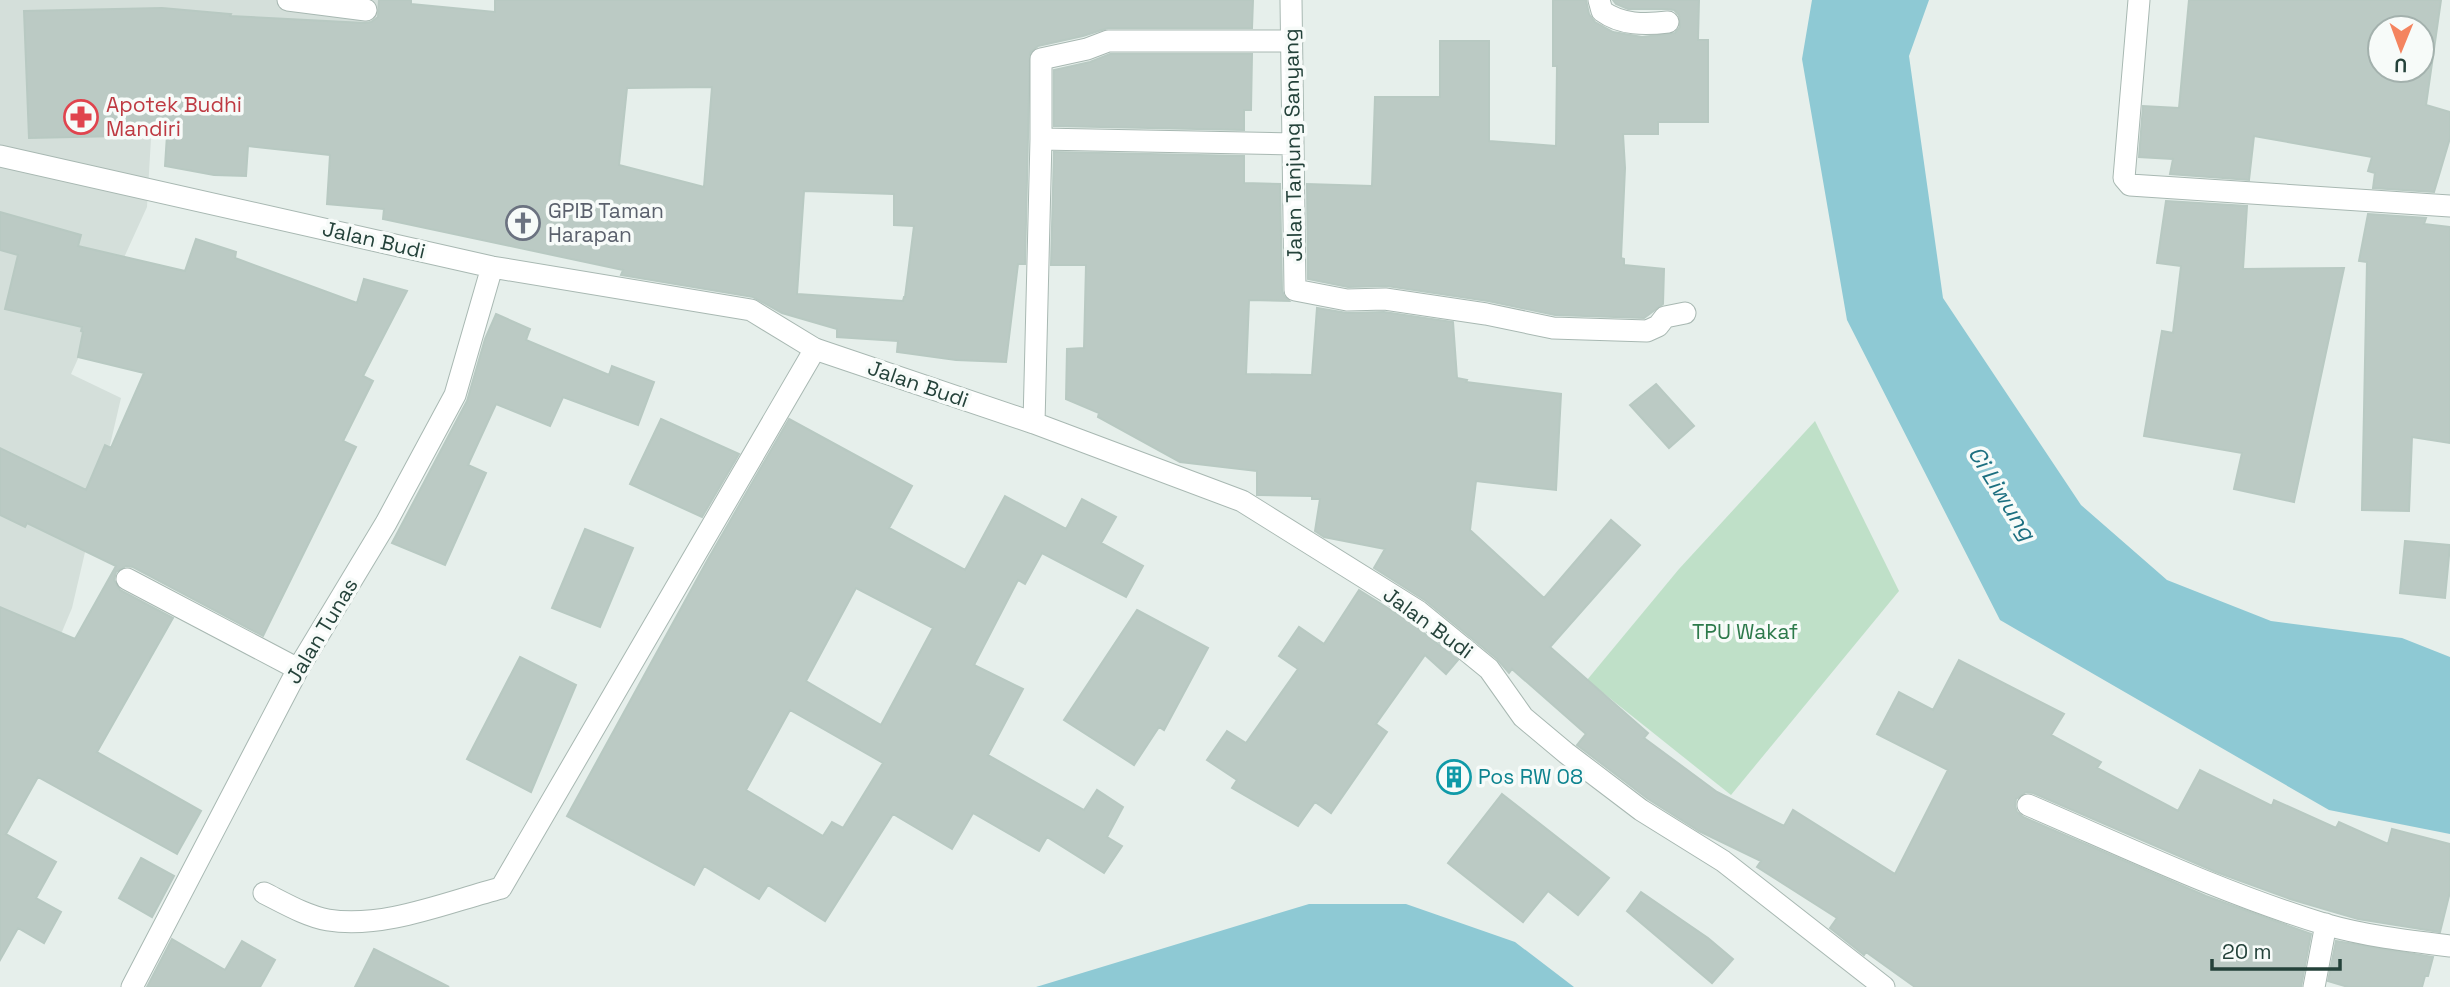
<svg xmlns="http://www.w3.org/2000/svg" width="2450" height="987" font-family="'Space Grotesk',sans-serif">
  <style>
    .built { fill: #d4dfda }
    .green { fill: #bfe0c8 }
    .water { fill: #8ec9d4 }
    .building { fill: #bbcac4; stroke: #b8c9c2; stroke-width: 2; fill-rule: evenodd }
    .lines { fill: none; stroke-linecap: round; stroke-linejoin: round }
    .service-casing { stroke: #a8b8b2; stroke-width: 23 }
    .minor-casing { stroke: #a8b8b2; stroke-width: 23 }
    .service { stroke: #fff; stroke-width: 21 }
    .minor { stroke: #fff; stroke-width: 21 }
    .labels { text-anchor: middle; stroke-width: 7; stroke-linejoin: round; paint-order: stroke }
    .health-label { font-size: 21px; fill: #be3a42; stroke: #f7fbf9; text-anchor: start }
    .street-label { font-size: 21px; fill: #24423a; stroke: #f7fbf9 }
    .worship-label { font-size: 21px; fill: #5b616d; stroke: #f7fbf9; text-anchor: start }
    .park-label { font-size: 21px; fill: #2d7a4b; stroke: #f7fbf9 }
    .culture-label { font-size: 21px; fill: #0d838f; stroke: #f7fbf9; text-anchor: start }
    .water-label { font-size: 23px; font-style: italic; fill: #1c6f80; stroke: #f7fbf9 }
  </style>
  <rect width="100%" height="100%" fill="#e6efeb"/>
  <path class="built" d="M0,0H380V42L158,18L147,207L71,374L121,398L72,608L0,779Z"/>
  <path class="green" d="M1815,421L1899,591L1731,795L1587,680L1679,569Z"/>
  <path class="water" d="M1812,0H1929L1909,56L1943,298L2081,505L2167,580L2271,621L2402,638L2450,657V834L2329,810L2000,620L1847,320L1802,59Z
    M1309,904H1406L1515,942L1574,987H1036Z"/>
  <path class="building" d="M379,0H411V4L495,12V0H1253L1252,28H1108L1083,36L1038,46L1030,53L1025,264H1018L1006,362L956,360L897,352L898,341L837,337V329L782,313L753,297L621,275L623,270L383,219L384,209L327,204L330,155L248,146L246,176L214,175L165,166L167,135L29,138L24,11L162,8L231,14L230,16L365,23L371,22L378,17ZM712,87L704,187L619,165L627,88ZM804,191L894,194V225L914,226L905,297H904L903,301L797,294Z
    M1553,0H1586L1589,14L1595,22L1613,32L1642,37L1675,33L1680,27L1679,15L1674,10L1667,9H1628L1616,4L1613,0H1699L1698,40H1708V122H1658V134H1623L1625,168L1621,258L1624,259V265L1664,269L1663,304L1644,318L1555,315L1488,301L1387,286L1348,287L1308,279L1307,184L1372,186L1375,97H1440V41H1489V141L1556,146L1557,66H1553Z
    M2189,0H2441L2426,105L2450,112V138L2434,192L2373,188L2375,173L2368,171L2372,157L2254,136L2249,180L2170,174L2173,159L2139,157L2143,106L2179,108ZM2380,28H2422V70H2380Z
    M1110,54H1252L1251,110H1244V130L1054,126V70L1090,62Z
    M1054,152L1244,156V183L1280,184L1282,290L1284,296L1289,301L1249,300L1246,374L1312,375L1317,308L1347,313L1384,312L1453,322L1457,378L1467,380L1466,382L1561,394L1556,490L1476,481L1470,530L1544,598L1611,520L1640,545L1550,647L1648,733L1644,738L1717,792L1784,826L1793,810L1895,874L1948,770L1877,734L1899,692L1933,710L1959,660L2064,714L2051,735L2101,762L2097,768L2178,811L2200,770L2272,806L2274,800L2336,828L2339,822L2388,844L2392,829L2450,844V892L2440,932L2358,919L2290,899L2216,872L2033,793L2026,792L2016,799L2015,806L2017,812L2023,817L2206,896L2311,934L2301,987H1915L1866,952L1864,955L1830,928L1837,918L1757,867L1761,861L1699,831L1648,799L1577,745L1586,734L1512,669L1509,673L1497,659L1426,601L1374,568L1385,549L1324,537L1315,531L1320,499H1312V496L1257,495V471L1180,462L1098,417L1099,413L1066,399L1067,349L1084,348L1086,265H1051Z
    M2166,201L2247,206L2243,269L2344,268L2294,502L2234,489L2242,453L2144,436L2162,331L2173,333L2181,266L2157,263Z
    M0,212L81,235L78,246L185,271L196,239L236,252L235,258L357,303L364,279L407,291L363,376L373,381L343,441L356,447L263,636L133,567L126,566L116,572L114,580L120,590L173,618L97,752L201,811L177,854L38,777L6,834L56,862L36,898L61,912L44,943L18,928L0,960V607L75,639L116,566L27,523L25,527L0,515V448L86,490L105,445L111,448L144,373L78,357L83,332L81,331L82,327L5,309L18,255L0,250Z
    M2368,214L2426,218L2424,224L2450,227V443L2412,437L2409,511L2362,510L2367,262L2359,261Z
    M496,314L530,329L526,340L609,375L612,366L654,382L638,425L563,397L550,426L496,404L468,465L486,473L445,565L392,543L467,401L485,339Z
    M1656,384L1694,426L1669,448L1630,405Z
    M661,419L739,454L702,517L630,484Z
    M789,419L912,486L889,528L965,570L1005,496L1066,529L1082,499L1116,517L1101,543L1143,566L1126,597L1042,553L1025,584L1018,580L974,665L1023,689L988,755L1084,810L1097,790L1123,807L1107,837L1122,846L1104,873L1047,837L1039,851L973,813L952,849L893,814L825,921L768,885L759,899L704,866L694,885L567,816L707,561ZM856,588L933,628L881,725L806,681ZM790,710L883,763L843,828L832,822L823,836L746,790Z
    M585,529L633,548L600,627L552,608Z
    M2405,541L2450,545L2445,598L2400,593Z
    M1359,590L1410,622L1458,660L1446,674L1425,655L1376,724L1387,732L1331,813L1315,802L1298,826L1232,788L1237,780L1207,760L1227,731L1246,743L1298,669L1279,656L1299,627L1324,644Z
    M1137,610L1208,648L1164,730L1159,727L1134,765L1064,720Z
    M520,657L576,685L531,792L467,759Z
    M1502,794L1609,878L1578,915L1548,891L1523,922L1448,863Z
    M141,858L174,876L152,917L119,898Z
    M1641,892L1708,938L1733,959L1712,983L1627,911Z
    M172,939L225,970L242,941L275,960L260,987H147Z
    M2336,941L2433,957L2428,976H2425L2422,987H2348L2328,981Z
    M374,949L449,987H355Z"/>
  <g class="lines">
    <g class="service-casing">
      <path id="service" d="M288,0L366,10
        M264,893C284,903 306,916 328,920C384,929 447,902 501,888L815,349"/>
    </g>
    <g class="minor-casing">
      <path id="minor" d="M1291,0L1295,290L1347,300L1385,299L1486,314L1553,328L1647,331L1658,326L1665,317L1685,313
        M1599,0L1602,11C1621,25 1645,25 1668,22
        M2139,0L2124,178L2130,185L2450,206
        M1041,139L1293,144
        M0,156L492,267L751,310L815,349L1034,423L1242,501L1418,611L1489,669L1523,717L1566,753L1641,810L1723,861L1884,987
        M1034,423L1041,139V59L1087,49L1108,41H1292
        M127,579L298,669
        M2028,805C2126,847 2222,893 2324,924C2365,936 2408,941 2450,946
        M132,987L298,669L386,523L455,395L492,267
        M2314,987L2326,924"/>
    </g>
    <use href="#service" class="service"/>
    <use href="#minor" class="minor"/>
  </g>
  <defs>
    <g id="pharmacy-ring" transform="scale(1.75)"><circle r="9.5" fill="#f7fbf9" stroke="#e0444e" stroke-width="1.5"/><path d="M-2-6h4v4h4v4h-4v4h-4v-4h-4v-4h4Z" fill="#e0444e"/></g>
    <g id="church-ring" transform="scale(1.75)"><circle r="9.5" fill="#f7fbf9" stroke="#6b7280" stroke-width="1.5"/><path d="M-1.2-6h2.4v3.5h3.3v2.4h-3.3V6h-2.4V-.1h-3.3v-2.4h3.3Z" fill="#6b7280"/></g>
    <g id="building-ring" transform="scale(1.75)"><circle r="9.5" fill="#f7fbf9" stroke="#0f9aa8" stroke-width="1.5"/><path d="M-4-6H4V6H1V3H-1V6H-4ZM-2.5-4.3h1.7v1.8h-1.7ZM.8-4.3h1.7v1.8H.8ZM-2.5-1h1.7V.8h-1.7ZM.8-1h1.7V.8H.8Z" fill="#0f9aa8"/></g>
  </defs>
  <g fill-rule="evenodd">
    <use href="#pharmacy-ring" x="81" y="117"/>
    <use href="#church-ring" x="523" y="223"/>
    <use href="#building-ring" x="1454" y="777"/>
  </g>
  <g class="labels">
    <g class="health-label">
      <text x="106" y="112">Apotek Budhi<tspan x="106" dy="24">Mandiri</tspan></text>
    </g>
    <g class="street-label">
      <text transform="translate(1293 145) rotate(-91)" y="7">Jalan Tanjung Sanyang</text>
      <text transform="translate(374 240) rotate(13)" y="7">Jalan Budi</text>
      <text transform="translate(918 384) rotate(19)" y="7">Jalan Budi</text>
      <text transform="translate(1428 623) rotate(36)" y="7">Jalan Budi</text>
      <text transform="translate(322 631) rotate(-59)" y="7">Jalan Tunas</text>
    </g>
    <g class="worship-label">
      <text x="548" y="218">GPIB Taman<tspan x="548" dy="24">Harapan</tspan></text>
    </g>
    <g class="park-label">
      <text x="1745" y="639">TPU Wakaf</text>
    </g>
    <g class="culture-label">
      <text x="1478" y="784">Pos RW 08</text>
    </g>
    <g class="water-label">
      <text transform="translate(2002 493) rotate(58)" y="8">Ci Liwung</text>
    </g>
  </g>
  <g transform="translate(2401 49) rotate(181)"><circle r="33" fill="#f7fbf9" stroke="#a3b1ad" stroke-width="2"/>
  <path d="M0-5L12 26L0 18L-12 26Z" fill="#f4845f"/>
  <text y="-10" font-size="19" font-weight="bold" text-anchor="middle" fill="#24423a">U</text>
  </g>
  <path d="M2212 959v10h128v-10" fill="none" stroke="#24423a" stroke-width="3.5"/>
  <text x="2222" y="959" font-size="21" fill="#24423a" stroke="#f7fbf9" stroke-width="5" paint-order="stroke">20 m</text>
</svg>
